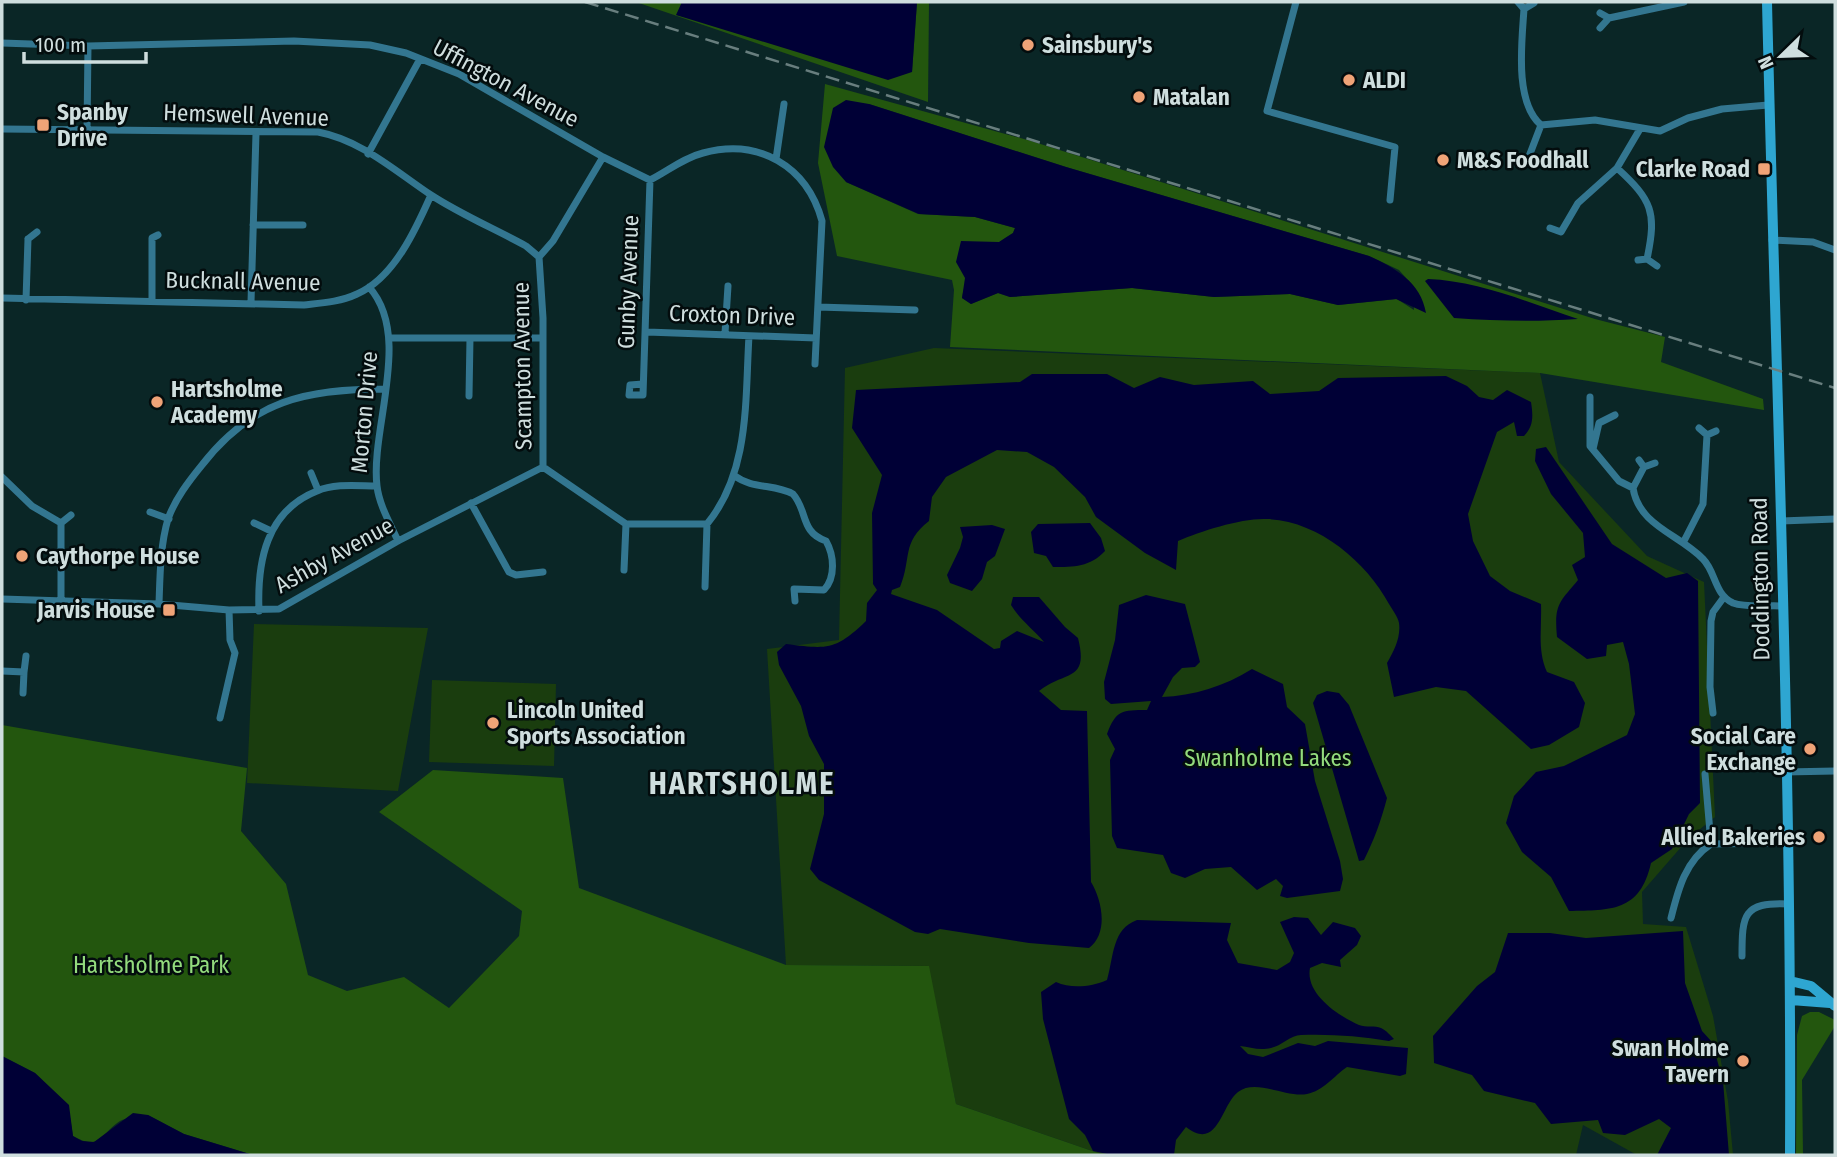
<svg xmlns="http://www.w3.org/2000/svg" width="1837" height="1157" font-family="'Fira Sans Condensed',sans-serif">
  <style>
    .green { fill: #1a3d0e }
    .forest { fill: #23560e; fill-rule: evenodd }
    .water { fill: #000036 }
    .lines { fill: none; stroke-linecap: round; stroke-linejoin: round }
    .street { stroke: #337690; stroke-width: 7 }
    .secondary { stroke: #2ea6d1; stroke-width: 10 }
    .rail { stroke: #687e7e; stroke-width: 2.5; stroke-dasharray: 14 7; stroke-linecap: butt }
    .poi-dot { fill: #efa377; stroke: #030c0d; stroke-width: 2.5 }
    .labels { text-anchor: middle; stroke-width: 5; stroke-linejoin: round; paint-order: stroke }
    .poi-label { font-size: 23px; font-weight: bold; fill: #cfdede; stroke: #030c0d; text-anchor: start }
    .street-label { font-size: 23px; fill: #cfdede; stroke: #030c0d }
    .park-label { font-size: 23px; fill: #93db7d; stroke: #030c0d }
    .district-label { font-size: 30px; font-weight: bold; letter-spacing: 2px; fill: #cfdede; stroke: #030c0d }
  </style>
  <rect width="100%" height="100%" fill="#0a2626"/>
  <path class="green" d="M934,348L1540,373L1559,462L1647,556L1704,582L1715,817L1689,838L1642,892L1643,924L1686,927L1713,1016L1728,1101L1733,1155H1637L1583,1125L1576,1155H1104L956,1104L928,966L786,965L767,649L839,640L845,368Z
    M254,624L428,628L398,791L247,783Z
    M432,680L556,684L554,766L429,762Z"/>
  <path class="forest" d="M636,2H682L677,15L912,72L917,2H929L928,102Z
    M825,84L1031,141L1595,319L1665,337L1661,362L1763,399L1764,410L1540,373L950,347L954,290L952,280L837,256L818,163ZM869,104L1066,167L1369,256L1399,270L1414,287V310L1397,299L1338,305L1290,294L1214,297L1132,288L1010,297L998,293L971,304L962,298C966,270 988,248 1013,233L1015,228L975,217L918,214L846,182Z
    M2,725L247,768L241,831L286,884L308,975L347,991L404,977L449,1008L519,936L522,911L379,812L433,770L563,778L579,888L786,965L929,966L956,1104L1104,1155H253L184,1134L148,1115C140,1117 127,1117 120,1121C101,1133 101,1152 73,1136L68,1105L35,1073L2,1056Z
    M1810,1012H1819L1835,1020V1026L1802,1080L1803,1155H1796L1797,1035L1802,1016Z"/>
  <path class="water" d="M682,2H917L912,72L888,80L676,15Z
    M846,100L869,104L1066,167L1369,256C1395,268 1421,282 1426,313L1396,299L1338,305L1290,294L1214,297L1132,288L1010,297L998,293L971,304L962,298L965,278L956,262L961,241L999,242L1013,233L1015,228L975,217L919,214L846,182L833,167L824,147L833,108Z
    M1428,279C1479,281 1530,303 1578,319C1536,322 1496,321 1454,318L1425,281Z
    M1032,374H1107L1134,388L1160,377L1194,385L1253,381L1270,394L1319,391L1338,378L1446,376L1467,386L1479,397L1493,400L1507,390L1531,402C1533,415 1534,426 1524,436H1517L1514,422L1497,432L1468,514L1473,541L1490,576L1510,591L1541,604C1542,628 1537,650 1547,672L1574,682L1585,703L1579,727L1549,745L1531,749L1466,691L1436,687L1394,697L1387,663C1394,651 1401,637 1399,623C1398,617 1392,609 1389,604C1366,561 1317,520 1266,519C1242,518 1201,531 1178,541L1176,570L1145,553L1096,517L1085,497L1054,467L1027,452L997,450L946,477L932,497L929,521C901,543 912,558 900,587L892,590L891,594L937,610L994,649L1000,648L1001,641L1017,631L1044,642C1033,629 1020,620 1011,605L1013,597H1039L1065,627L1078,638C1089,682 1066,670 1039,691L1061,710L1087,711L1091,882C1102,900 1109,933 1089,948L1029,943L940,929L928,934L915,932L819,880L810,869L824,814V764L809,736L801,706L779,665L777,652L786,644C827,649 835,651 866,621L867,603L877,590L873,584L872,513L882,475L852,428L856,390L1020,382Z
    M1546,447L1612,544L1666,578L1687,573L1698,581L1700,803L1689,814L1672,849L1651,863C1640,912 1611,910 1569,911L1551,877L1522,852L1506,823L1514,796L1536,772L1564,766L1627,735L1635,714L1629,664L1623,642L1607,645L1606,656L1587,659L1557,637C1554,604 1559,603 1578,580L1572,565L1585,557L1583,533L1551,494L1535,461L1536,449Z
    M1090,523L1101,538L1105,551C1090,567 1074,567 1053,567L1046,556L1034,553L1031,532L1038,524Z
    M992,525L1005,529L995,556L987,562L982,579L972,591L950,583L947,575L960,548L963,537L960,527Z
    M1146,595L1185,604L1200,662L1195,667L1182,668L1173,677L1162,697C1193,696 1225,686 1252,669L1283,684L1287,707L1305,724L1315,781L1340,861L1343,879L1340,891L1287,898L1280,896L1283,886L1276,879L1257,890L1231,867L1205,869L1185,878L1171,873L1163,855L1117,848L1112,836L1110,760L1115,749L1107,734C1116,710 1122,710 1147,710L1151,701L1111,704L1105,699L1104,682L1115,640L1119,605Z
    M1327,691L1339,693L1349,705L1387,798C1381,821 1374,840 1364,860L1359,861L1313,703L1317,695Z
    M1294,917L1308,918L1321,935L1333,922L1355,928L1361,936L1357,945L1340,960L1341,967L1322,963L1310,968C1305,994 1339,1016 1359,1025C1366,1028 1375,1025 1381,1028C1386,1030 1391,1036 1394,1039L1389,1041C1359,1036 1331,1034 1301,1035C1291,1035 1281,1046 1271,1048C1259,1051 1250,1047 1240,1046L1248,1054L1263,1057L1298,1043L1315,1046L1328,1041L1408,1048L1406,1074L1400,1076L1347,1067C1334,1076 1323,1091 1307,1094C1286,1098 1256,1078 1238,1092C1221,1105 1218,1152 1186,1127L1176,1140L1174,1155H1112L1093,1151L1085,1135L1069,1119L1043,1019L1041,992L1056,982C1071,989 1091,987 1107,980C1114,956 1112,929 1137,920L1231,923L1227,940L1238,963L1277,970L1290,962L1294,953L1280,922Z
    M1683,931L1685,983L1702,1031L1712,1042L1723,1081L1729,1155H1657L1671,1128L1659,1119L1625,1135L1603,1133L1598,1120L1551,1124L1535,1103L1484,1091L1472,1075L1434,1063L1433,1036L1477,986L1495,972L1508,933H1550L1586,938Z
    M2,1056L35,1073L69,1105L73,1136L82,1141L94,1142L133,1113L148,1115L184,1134L253,1155H2Z"/>
  <g class="lines">
    <path class="street" d="M1296,2L1267,111L1395,147L1390,200
      M1518,2L1524,9C1522,41 1514,102 1541,125L1595,120L1660,131L1688,118L1722,109L1768,105
      M1524,9L1534,3
      M1600,13L1609,18L1684,2
      M1600,28L1609,18
      M2,43L88,46L294,41L370,45L406,53L459,74L603,157L650,180
      M2,129L318,132C361,140 395,171 431,195C460,214 495,229 526,246L539,257
      M87,130L88,46
      M368,154L420,59
      M776,159L784,104
      M1528,159L1541,125
      M1617,168C1652,200 1657,212 1647,259L1638,260
      M650,180C668,171 683,158 703,153C759,138 807,166 822,221L815,364
      M253,225H303
      M1550,228L1561,232L1578,203L1617,168L1640,129
      M28,239L37,232
      M1772,240L1813,242L1835,250
      M1647,259L1657,266
      M369,287C413,336 370,429 377,486C379,505 391,525 398,541
      M2,298L304,305C322,303 340,302 357,294C394,278 416,229 431,195
      M26,300L28,239
      M152,300V238L158,235
      M251,302L256,133
      M818,307L915,310
      M647,332L816,338
      M725,333L728,286
      M389,338H543
      M643,384L630,385L629,395H643L650,180
      M469,396L470,338
      M1590,397V446L1619,481L1633,488C1639,526 1679,534 1703,559C1716,572 1714,594 1733,603C1747,608 1767,605 1782,606
      M1699,428L1707,435L1716,431
      M1593,449L1599,423L1615,415
      M1639,460L1644,467L1655,463
      M543,467L626,524H707C750,472 745,400 749,336
      M543,467V318L539,257L553,241L603,157
      M311,473L318,490
      M735,476C752,489 775,484 793,494C808,511 800,532 826,541C834,555 836,577 824,590L794,589L795,601
      M2,477L32,506L61,523V601
      M1633,488L1644,467
      M471,503L509,572L516,575L543,572
      M150,512L169,519
      M1781,521L1835,519
      M61,523L71,515
      M254,523L271,531
      M1683,543L1703,504L1707,435
      M624,570L626,524
      M705,587L707,524
      M2,599L159,604L229,610L279,609L398,541L543,467
      M159,604C160,577 160,546 168,519C175,499 189,481 202,465C252,400 307,389 385,389
      M259,611C257,562 266,511 317,491C335,483 358,486 377,486
      M2,671L24,672L26,656
      M23,693L24,672
      M1713,713L1710,687L1711,621L1713,612L1724,597
      M220,718L235,653L230,640L229,610
      M1785,772L1835,771
      M1705,774L1711,844
      M1671,918C1678,890 1685,861 1711,844L1786,843
      M1742,956C1742,915 1743,902 1788,904"/>
    <path class="secondary" d="M1767,2C1776,386 1792,771 1790,1155
      M1790,981L1811,986L1835,1006
      M1791,1000L1830,1003"/>
    <path class="rail" d="M585,2L1835,388"/>
  </g>
  <g class="poi-dot">
    <circle cx="1028" cy="45" r="7"/>
    <circle cx="1349" cy="80" r="7"/>
    <circle cx="1139" cy="97" r="7"/>
    <rect x="36" y="118" width="14" height="14" rx="3.5"/>
    <circle cx="1443" cy="160" r="7"/>
    <rect x="1757" y="162" width="14" height="14" rx="3.5"/>
    <circle cx="157" cy="402" r="7"/>
    <circle cx="22" cy="556" r="7"/>
    <rect x="162" y="603" width="14" height="14" rx="3.5"/>
    <circle cx="493" cy="723" r="7"/>
    <circle cx="1810" cy="749" r="7"/>
    <circle cx="1819" cy="837" r="7"/>
    <circle cx="1743" cy="1061" r="7"/>
  </g>
  <g class="labels">
    <g class="poi-label">
      <text x="1042" y="53">Sainsbury's</text>
      <text x="1363" y="88">ALDI</text>
      <text x="1153" y="105">Matalan</text>
      <text x="57" y="120">Spanby<tspan x="57" dy="26">Drive</tspan></text>
      <text x="1457" y="168">M&amp;S Foodhall</text>
      <text x="1750" y="177" text-anchor="end">Clarke Road</text>
      <text x="171" y="397">Hartsholme<tspan x="171" dy="26">Academy</tspan></text>
      <text x="36" y="564">Caythorpe House</text>
      <text x="155" y="618" text-anchor="end">Jarvis House</text>
      <text x="507" y="718">Lincoln United<tspan x="507" dy="26">Sports Association</tspan></text>
      <text x="1796" y="744" text-anchor="end">Social Care<tspan x="1796" dy="26">Exchange</tspan></text>
      <text x="1805" y="845" text-anchor="end">Allied Bakeries</text>
      <text x="1729" y="1056" text-anchor="end">Swan Holme<tspan x="1729" dy="26">Tavern</tspan></text>
    </g>
    <g class="street-label">
      <text transform="translate(506 83) rotate(28)" y="8">Uffington Avenue</text>
      <text transform="translate(246 115) rotate(2)" y="8">Hemswell Avenue</text>
      <text transform="translate(243 281) rotate(1)" y="8">Bucknall Avenue</text>
      <text transform="translate(628 282) rotate(-88)" y="8">Gunby Avenue</text>
      <text transform="translate(732 315) rotate(2)" y="8">Croxton Drive</text>
      <text transform="translate(522 366) rotate(-91)" y="8">Scampton Avenue</text>
      <text transform="translate(364 412) rotate(-85)" y="8">Morton Drive</text>
      <text transform="translate(334 555) rotate(-29)" y="8">Ashby Avenue</text>
      <text transform="translate(1760 579) rotate(-91)" y="8">Doddington Road</text>
    </g>
    <g class="park-label">
      <text x="1268" y="766">Swanholme Lakes</text>
      <text x="151" y="973">Hartsholme Park</text>
    </g>
    <g class="district-label">
      <text x="742" y="794">HARTSHOLME</text>
    </g>
  </g>
  <rect width="1837" height="1157" fill="none" stroke="#cfdede" stroke-width="7"/>
  <g transform="translate(1781 56) rotate(247)" stroke="#030c0d" stroke-width="5" paint-order="stroke">
  <path d="M0-5L12 26L0 18L-12 26Z" fill="#cfdede"/>
  <text y="-10" font-size="19" font-weight="bold" text-anchor="middle" fill="#cfdede">N</text>
  </g>
  <path d="M24 52v10h122v-10" fill="none" stroke="#cfdede" stroke-width="3.5"/>
  <text x="35" y="52" font-size="21" fill="#cfdede" stroke="#030c0d" stroke-width="5" paint-order="stroke">100 m</text>
</svg>
